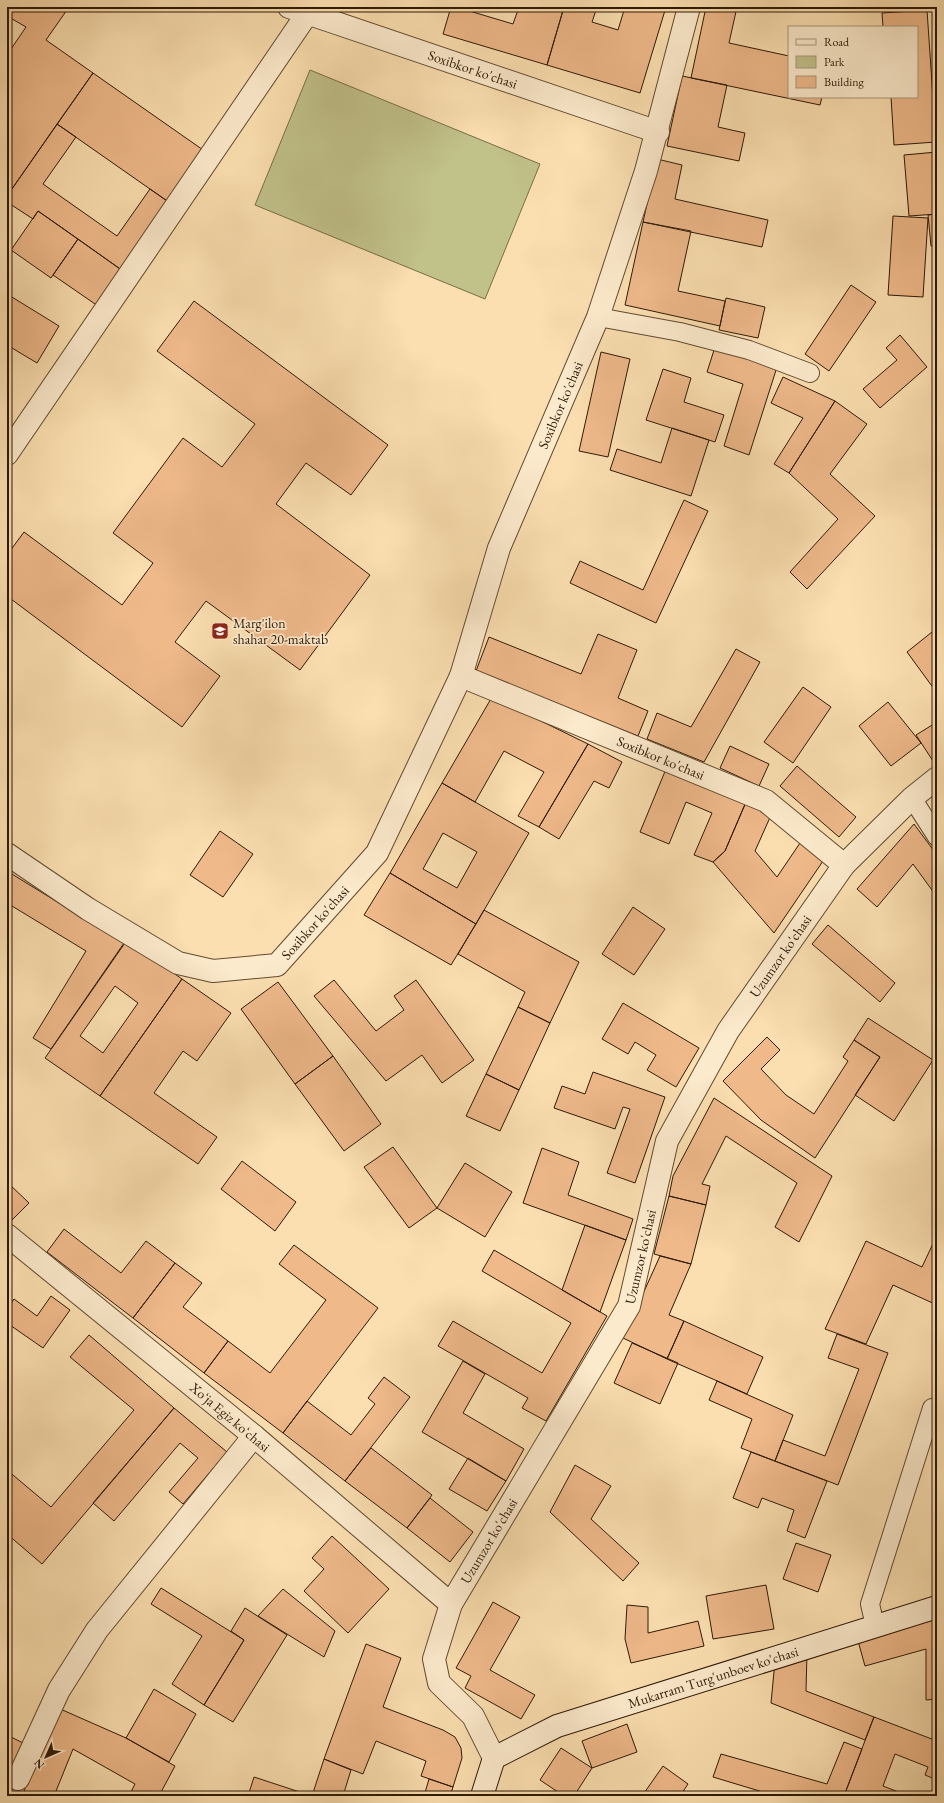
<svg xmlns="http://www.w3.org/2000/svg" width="944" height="1803" font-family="'EB Garamond',serif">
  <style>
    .green { fill: #c1c18a; stroke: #786d48 }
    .building { fill: #efb98a; stroke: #2e1906; fill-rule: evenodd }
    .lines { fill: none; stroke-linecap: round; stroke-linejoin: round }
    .lane-casing { stroke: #614a30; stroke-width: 20 }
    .street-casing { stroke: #614a30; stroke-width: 24 }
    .secondary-casing { stroke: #2e1906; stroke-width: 24 }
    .lane { stroke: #fceacc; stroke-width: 18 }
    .street { stroke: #fceacc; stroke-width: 22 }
    .secondary { stroke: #fceacc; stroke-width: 22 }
    .labels { text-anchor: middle; stroke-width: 3.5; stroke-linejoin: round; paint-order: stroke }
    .street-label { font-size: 14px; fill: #2e1906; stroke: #fceacc }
    .poi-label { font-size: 14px; fill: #2e1906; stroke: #fceacc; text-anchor: start }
  </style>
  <rect width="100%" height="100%" fill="#fbdfb0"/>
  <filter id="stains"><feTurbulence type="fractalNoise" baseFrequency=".005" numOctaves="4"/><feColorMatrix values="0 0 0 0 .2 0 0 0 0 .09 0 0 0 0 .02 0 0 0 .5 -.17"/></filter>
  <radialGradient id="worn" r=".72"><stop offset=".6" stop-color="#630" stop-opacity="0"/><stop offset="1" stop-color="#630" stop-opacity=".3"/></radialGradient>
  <path class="green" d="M310,70L540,164L485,299L255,205Z"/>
  <path class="building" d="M7,7H69L46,40L93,73L7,196V55L26,27L7,16Z
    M451,7H456L513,24L519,7H564L547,65L443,34Z
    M564,7H597L592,22L618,30L625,7H666L640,93L547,65Z
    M706,7H737L729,43L789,56V97H822L820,105L691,78Z
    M927,10L936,142L894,145L891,97H917V27H883L882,13Z
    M93,73L206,152L170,203L57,124Z
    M682,76L727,85L718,127L745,133L739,161L667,146Z
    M57,124L76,137L43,184L117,236L150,189L170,203L123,271L38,211L33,219L7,202V196Z
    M937,152V214L909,216L904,155Z
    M657,159L682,165L675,199L768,220L762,247L643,222Z
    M38,211L78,239L51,278L11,250Z
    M937,214V246H931L928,215Z
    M893,216L928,218L923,297L888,295Z
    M643,222L691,231L678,291L725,301L720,326L625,305Z
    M78,239L123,271L98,306L53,275Z
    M851,285L876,302L829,371L805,354Z
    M7,294L59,326L37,363L7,345Z
    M726,298L765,307L758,338L719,330Z
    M194,301L388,445L351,495L306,463L276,504L370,575L300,670L206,601L175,642L220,676L182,727L7,596V555L24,532L122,605L153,563L113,533L183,438L222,467L255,424L157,351Z
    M900,335L927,367L880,408L863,389L897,360L886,348Z
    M715,347L777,367L749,455L724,446L743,384L707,372Z
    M601,352L630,359L608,457L579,451Z
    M663,369L691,378L684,402L724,415L715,442L646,420Z
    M783,377L835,401L789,473L774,464L803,418L771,403Z
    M835,401L867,424L830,474L875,516L807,589L790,572L838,519L789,473Z
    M672,428L709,440L691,496L610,470L617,449L661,463Z
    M684,500L708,511L656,623L570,583L580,561L643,590Z
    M937,628V693L907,652Z
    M598,634L637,650L618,698L648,711L638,736L476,671L489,637L581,674Z
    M736,649L760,662L704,762L647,739L657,713L691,727Z
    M803,687L831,707L793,763L764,742Z
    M492,697L588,744L539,827L518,816L544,772L504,751L475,802L442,783Z
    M888,702L921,743L891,766L859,726Z
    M937,722V759L933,761L916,735Z
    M588,744L622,762L609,788L594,781L559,839L539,827Z
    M730,746L769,764L759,786L720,768Z
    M797,766L856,817L839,837L780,786Z
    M666,769L746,802L725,851L713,862L694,855L712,813L686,802L669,844L640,832Z
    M442,783L529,833L476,924L390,873ZM443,833L477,852L457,888L423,869Z
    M746,802L772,813L755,851L777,877L800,843L823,861L774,933L713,862L725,851Z
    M914,824L937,855V897L913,864L877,907L857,889Z
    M220,831L253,854L223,897L190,875Z
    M7,871L124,943L51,1049L33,1038L86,951L7,903Z
    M390,873L476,924L451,965L364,915Z
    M633,907L665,929L634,975L602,954Z
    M484,910L579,962L550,1023L518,1007L525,992L458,954Z
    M828,925L895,983L880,1002L812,944Z
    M127,940L182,979L100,1096L45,1058ZM115,986L138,1003L103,1053L80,1036Z
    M182,979L231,1013L197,1061L183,1051L154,1093L217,1137L198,1164L100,1096Z
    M334,980L376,1031L404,1010L394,996L416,980L474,1060L442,1083L422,1055L386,1081L314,996Z
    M278,982L333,1056L295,1084L241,1009Z
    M623,1003L699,1048L676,1087L647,1070L656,1055L635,1042L628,1054L602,1039Z
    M518,1007L550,1023L519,1090L486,1074Z
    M868,1018L933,1060L894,1121L855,1095L880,1057L854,1040Z
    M767,1037L780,1050L761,1069L786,1095L814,1114L848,1061L843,1057L854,1040L880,1057L815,1158L761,1120L723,1081Z
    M333,1056L381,1124L344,1151L295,1084Z
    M593,1072L665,1097L635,1183L607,1173L630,1109L623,1107L615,1129L554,1108L562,1086L585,1094Z
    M486,1074L519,1090L500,1131L466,1116Z
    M714,1098L832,1176L799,1242L775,1227L797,1183L726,1136L702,1184L710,1186L706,1205L669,1196L673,1176Z
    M393,1147L437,1208L409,1228L364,1167Z
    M542,1148L579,1162L568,1195L633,1219L626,1240L523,1203Z
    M242,1161L296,1202L275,1231L221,1189Z
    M465,1163L512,1192L485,1237L437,1208Z
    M7,1182L29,1203L9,1223L7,1220Z
    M669,1196L706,1205L691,1264L654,1254Z
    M585,1225L626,1240L600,1312L562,1290Z
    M64,1229L121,1273L146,1241L175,1263L133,1318L47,1252Z
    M937,1235V1305L893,1285L866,1344L825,1329L866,1241L922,1267Z
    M294,1245L378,1308L283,1433L204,1373L228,1341L270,1373L326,1300L279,1264Z
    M494,1250L607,1316L546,1421L522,1408L528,1398L438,1346L453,1321L542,1373L571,1323L482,1271Z
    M660,1256L691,1264L669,1315L684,1321L667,1359L623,1338Z
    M175,1263L202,1283L183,1307L228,1341L204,1373L133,1318Z
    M51,1296L70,1310L43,1348L7,1323V1309L14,1299L37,1316Z
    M684,1321L763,1357L747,1394L667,1359Z
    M837,1334L888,1353L838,1485L775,1461L783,1440L825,1456L859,1369L828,1358Z
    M89,1335L174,1408L42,1564L7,1534V1470L51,1507L134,1410L70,1357Z
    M632,1343L678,1363L660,1404L614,1383Z
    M463,1361L485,1374L463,1413L524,1449L506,1481L422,1432Z
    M384,1377L410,1397L345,1481L283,1433L307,1401L351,1435L375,1404L368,1398Z
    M717,1381L793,1415L775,1461L741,1448L752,1419L709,1400Z
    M174,1408L227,1452L183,1504L169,1492L198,1458L180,1443L114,1521L93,1503Z
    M371,1448L432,1495L407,1528L345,1481Z
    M751,1452L827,1481L805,1538L787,1531L794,1510L762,1498L758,1508L733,1498Z
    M468,1458L506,1481L487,1511L449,1489Z
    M575,1465L611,1486L591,1519L639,1563L623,1581L550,1512Z
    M430,1498L473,1532L450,1562L407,1528Z
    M332,1536L389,1589L348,1633L304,1591L324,1569L312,1558Z
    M796,1543L831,1555L818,1592L783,1579Z
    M766,1585L774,1629L713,1639L706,1596Z
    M161,1588L244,1640L204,1705L172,1684L202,1636L151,1604Z
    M283,1589L335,1631L324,1657L258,1616Z
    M493,1602L520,1617L490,1670L535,1695L521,1719L465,1688L471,1676L456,1668Z
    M627,1605L648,1607V1633L698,1621L704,1646L631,1663L625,1639Z
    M245,1608L287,1635L233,1722L204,1705L244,1640L231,1631Z
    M937,1619V1699L926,1700V1649L865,1666L858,1641Z
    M366,1644L401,1658L383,1707L443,1730L455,1737L461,1748L462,1758L453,1787L421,1776L426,1761L376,1741L363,1774L324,1759Z
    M807,1652L806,1691L874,1717L865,1740L771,1703L775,1661Z
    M154,1689L196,1714L169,1762L126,1738Z
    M58,1708L126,1738L175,1766L159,1796H129L135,1784L73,1749L54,1796H22Z
    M874,1717L937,1741V1780L925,1775L928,1767L895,1754L883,1786L909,1796H844Z
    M627,1724L637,1752L592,1768L582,1741Z
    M7,1735L23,1743L7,1777Z
    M844,1742L862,1749L844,1796H776L713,1777L721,1754L827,1784Z
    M561,1748L592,1768L574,1796H564L540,1780Z
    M324,1759L351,1770L343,1796H312Z
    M663,1766L688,1784L680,1796H642Z
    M254,1777L312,1796H248Z
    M429,1779L453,1787L450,1796H424Z"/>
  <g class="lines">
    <g class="lane-casing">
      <path id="lane" d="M598,317L680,332L749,350L810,373
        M912,798L937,837
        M875,1626L870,1604L932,1408"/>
    </g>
    <g class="street-casing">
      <g id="street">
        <path id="s1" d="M289,7L658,132"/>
        <path d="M7,454L307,14"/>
        <path id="s2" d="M461,676L499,548L598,317L646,171L689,7"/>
        <path id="s3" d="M7,854L88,909L178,963L213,971L277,965L377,853L461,676L766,801L844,865"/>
        <path d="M7,1235L254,1436L451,1604"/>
        <path id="s4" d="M494,1758L473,1716L439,1683L434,1659L451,1604L629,1306L667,1141L728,1031L844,865L912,798L937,778"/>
        <path d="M18,1779L59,1690L97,1630L254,1436"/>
      </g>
    </g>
    <g class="secondary-casing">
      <g id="secondary">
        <path id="s5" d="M482,1796L494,1758L557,1726L937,1607"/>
      </g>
    </g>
    <use href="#lane" class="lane"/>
    <use href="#street" class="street"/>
    <use href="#secondary" class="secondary"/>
  </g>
  <defs>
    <g id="school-square" transform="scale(0.9)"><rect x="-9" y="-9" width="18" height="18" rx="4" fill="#8f2418" stroke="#fceacc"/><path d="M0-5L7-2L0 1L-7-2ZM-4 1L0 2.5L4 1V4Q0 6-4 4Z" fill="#fff"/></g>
  </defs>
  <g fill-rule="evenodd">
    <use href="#school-square" x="220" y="631"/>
  </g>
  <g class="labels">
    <g class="street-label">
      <text dy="5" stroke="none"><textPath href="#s1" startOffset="194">Soxibkor ko'chasi</textPath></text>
      <text dy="5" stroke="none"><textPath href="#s2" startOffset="289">Soxibkor ko'chasi</textPath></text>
      <text dy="5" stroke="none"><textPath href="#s3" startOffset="865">Soxibkor ko'chasi</textPath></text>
      <text dy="5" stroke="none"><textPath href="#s3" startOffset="360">Soxibkor ko'chasi</textPath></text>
      <text dy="5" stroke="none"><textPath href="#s4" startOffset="910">Uzumzor ko'chasi</textPath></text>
      <text dy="5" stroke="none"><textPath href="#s4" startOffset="574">Uzumzor ko'chasi</textPath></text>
      <text transform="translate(230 1417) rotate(40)" y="5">Xoʻja Egiz koʻchasi</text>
      <text dy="5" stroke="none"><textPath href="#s4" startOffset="250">Uzumzor ko'chasi</textPath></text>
      <text dy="5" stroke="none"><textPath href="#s5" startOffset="274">Mukarram Turg'unboev ko'chasi</textPath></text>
    </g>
    <g class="poi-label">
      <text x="233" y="628">Marg'ilon<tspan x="233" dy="16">shahar 20-maktab</tspan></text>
    </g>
  </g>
  <rect width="944" height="1803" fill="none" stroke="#fbdfb0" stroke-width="24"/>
  <rect x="8" y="8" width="928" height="1787" fill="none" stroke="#2e1906" stroke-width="2"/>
  <rect x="12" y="12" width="920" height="1779" fill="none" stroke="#2e1906"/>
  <rect x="788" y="26" width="130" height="72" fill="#fceacc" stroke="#aa967d"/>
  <rect x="796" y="39" width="20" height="6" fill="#fceacc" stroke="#aa967d"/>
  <text x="824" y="46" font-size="12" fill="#2e1906">Road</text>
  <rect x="796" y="56" width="20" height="12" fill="#c1c18a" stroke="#aa967d"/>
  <text x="824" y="66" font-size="12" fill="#2e1906">Park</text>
  <rect x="796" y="76" width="20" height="12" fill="#efb98a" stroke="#aa967d"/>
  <text x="824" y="86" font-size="12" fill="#2e1906">Building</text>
  <g transform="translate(46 1757) rotate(225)" stroke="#fceacc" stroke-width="3" paint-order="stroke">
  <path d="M0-3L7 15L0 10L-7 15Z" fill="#2e1906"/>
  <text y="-6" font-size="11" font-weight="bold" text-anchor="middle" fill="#2e1906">N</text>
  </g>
  <rect width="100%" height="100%" filter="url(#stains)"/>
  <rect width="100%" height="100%" fill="url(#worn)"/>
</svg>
